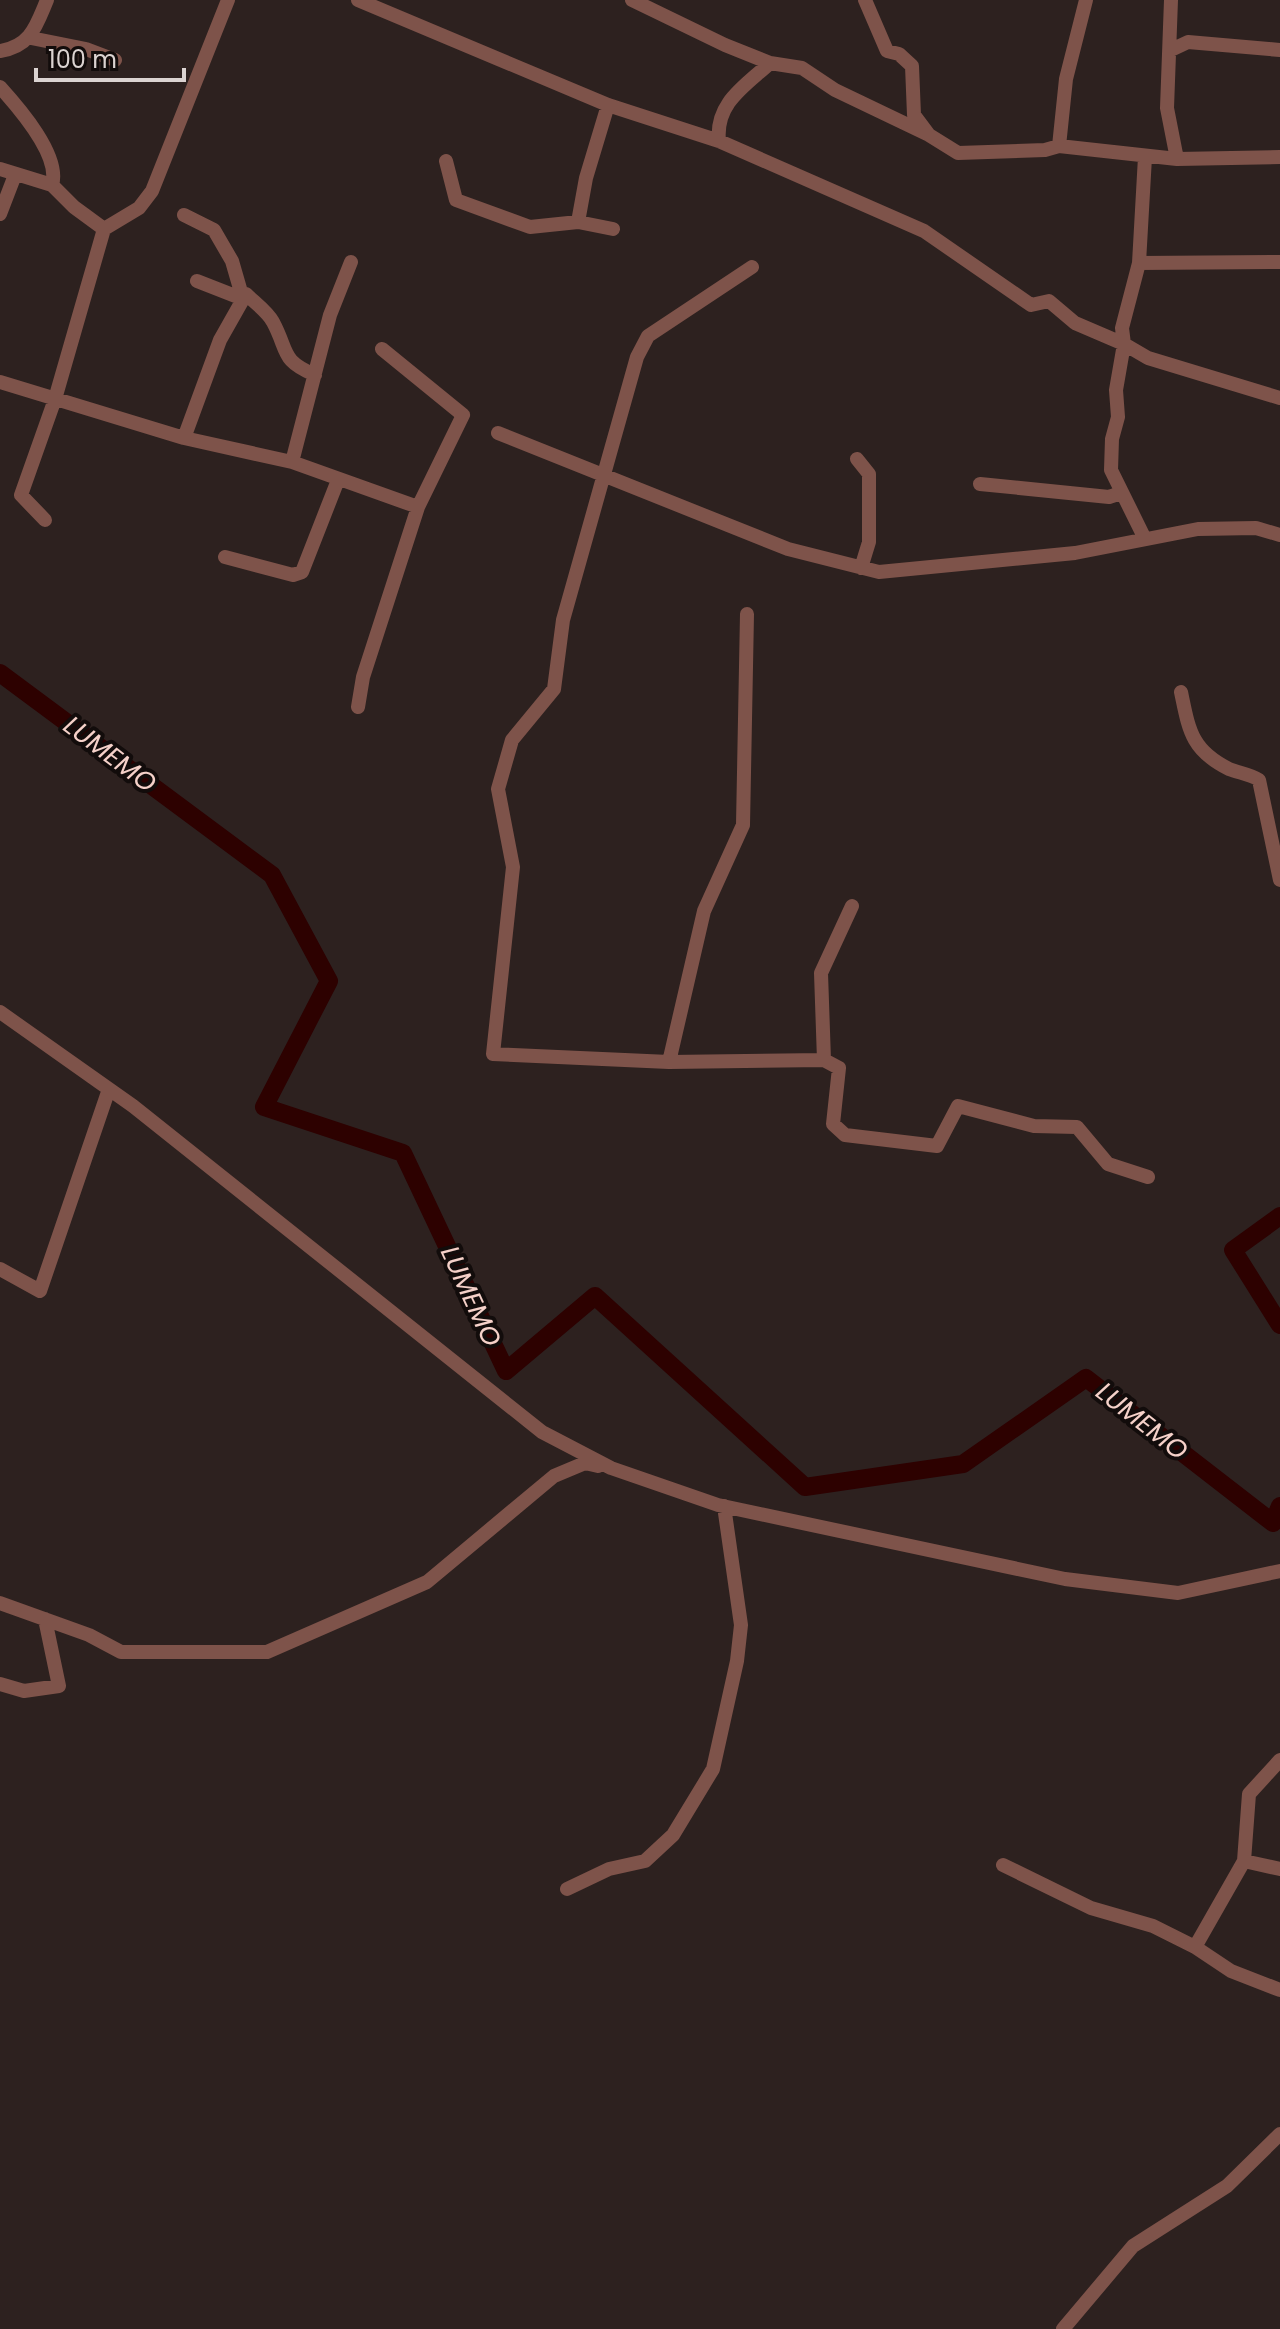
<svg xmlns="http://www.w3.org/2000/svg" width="1280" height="2329" font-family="Poppins,sans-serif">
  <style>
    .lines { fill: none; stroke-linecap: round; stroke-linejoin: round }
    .river { stroke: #2d0100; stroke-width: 18 }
    .minor { stroke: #7e534a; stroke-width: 14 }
    .labels { text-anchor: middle; stroke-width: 8; stroke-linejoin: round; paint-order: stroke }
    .water-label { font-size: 26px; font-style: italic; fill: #f5d1c9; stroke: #120c0b }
  </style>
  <rect width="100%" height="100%" fill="#2d211f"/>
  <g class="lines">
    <path class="river" d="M0,673L272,875L329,981L264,1107L403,1153L506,1371L595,1296L805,1487L963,1464L1086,1378L1273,1523L1280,1506
      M1280,1216L1233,1250L1280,1325"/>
    <path class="minor" d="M358,0L608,105L719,141L924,231L1031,305L1049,301L1075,323L1124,344L1116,390L1118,417L1112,439L1111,470L1145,539
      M632,0L725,45L770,63L802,68L835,90L929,135
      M865,0L887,51L899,54L912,66L914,115L929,135L958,153L1045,150L1059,146
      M1086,0L1066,79L1059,146L1177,159L1280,157
      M1171,0L1167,108L1177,159
      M31,38L86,49L115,60
      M1171,50L1188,42L1280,50
      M0,51C31,46 36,26 47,0
      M0,87C19,108 61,156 52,185
      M719,141C715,103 745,86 770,63
      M1145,157L1139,263L1122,328L1124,344L1148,358L1280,398
      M446,161L456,200L530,227L578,222L613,229
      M0,169L52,185L74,207L104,229
      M0,214L15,175
      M184,215L214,230L232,261L243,299
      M578,222L586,178L608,105
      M1139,263L1280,262
      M752,267L648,336L637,357L563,620L554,689L512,740L498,789L513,867L493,1054L669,1062L824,1060L821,973L852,906
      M197,281L243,299
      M0,382L184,438L292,462L418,507
      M498,433L788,549L879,572L1075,553L1198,529L1256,528L1280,535
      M184,438L220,340L246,294C254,302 268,312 273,322C289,352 280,360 315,375
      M857,459L869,474V542L861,568
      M292,462L330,315L351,262
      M980,484L1109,497L1121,493
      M45,520L21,495L55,399L104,229L139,208L152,191L228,0
      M225,557L293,575L302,572L338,480
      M1181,692C1189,730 1191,750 1229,769C1239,773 1250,774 1259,780L1280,880
      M358,707L363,677L418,507L463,415L382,349
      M0,1012L133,1106L542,1432L611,1468L718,1505L1065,1579L1178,1593L1280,1571
      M824,1060L839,1068L833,1124L845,1135L937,1146L958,1106L1034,1126L1077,1127L1108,1164L1148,1177
      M669,1062L704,911L743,825L747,614
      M0,1269L40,1291L109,1089
      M0,1603L89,1635L121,1652H267L427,1582L554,1476L585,1463L598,1466
      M0,1684L24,1691L59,1686L45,1619
      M1244,1861L1280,1869
      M1003,1865L1091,1908L1153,1926L1195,1947L1231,1971L1280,1990
      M567,1889L609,1869L645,1861L673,1835L713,1769L737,1661L741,1625L724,1506
      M1195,1947L1244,1861L1249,1794L1280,1760
      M1063,2329L1133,2246L1227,2186L1280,2134"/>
  </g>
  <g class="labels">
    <g class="water-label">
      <text transform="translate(110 754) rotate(37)" y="9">LUMEMO</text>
      <text transform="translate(471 1296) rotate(65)" y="9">LUMEMO</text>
      <text transform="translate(1142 1421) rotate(38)" y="9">LUMEMO</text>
    </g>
  </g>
  <path d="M36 68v12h148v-12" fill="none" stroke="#dbd3d1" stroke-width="4"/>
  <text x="48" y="68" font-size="24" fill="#dbd3d1" stroke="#120c0b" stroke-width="6" paint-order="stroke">100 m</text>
</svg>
